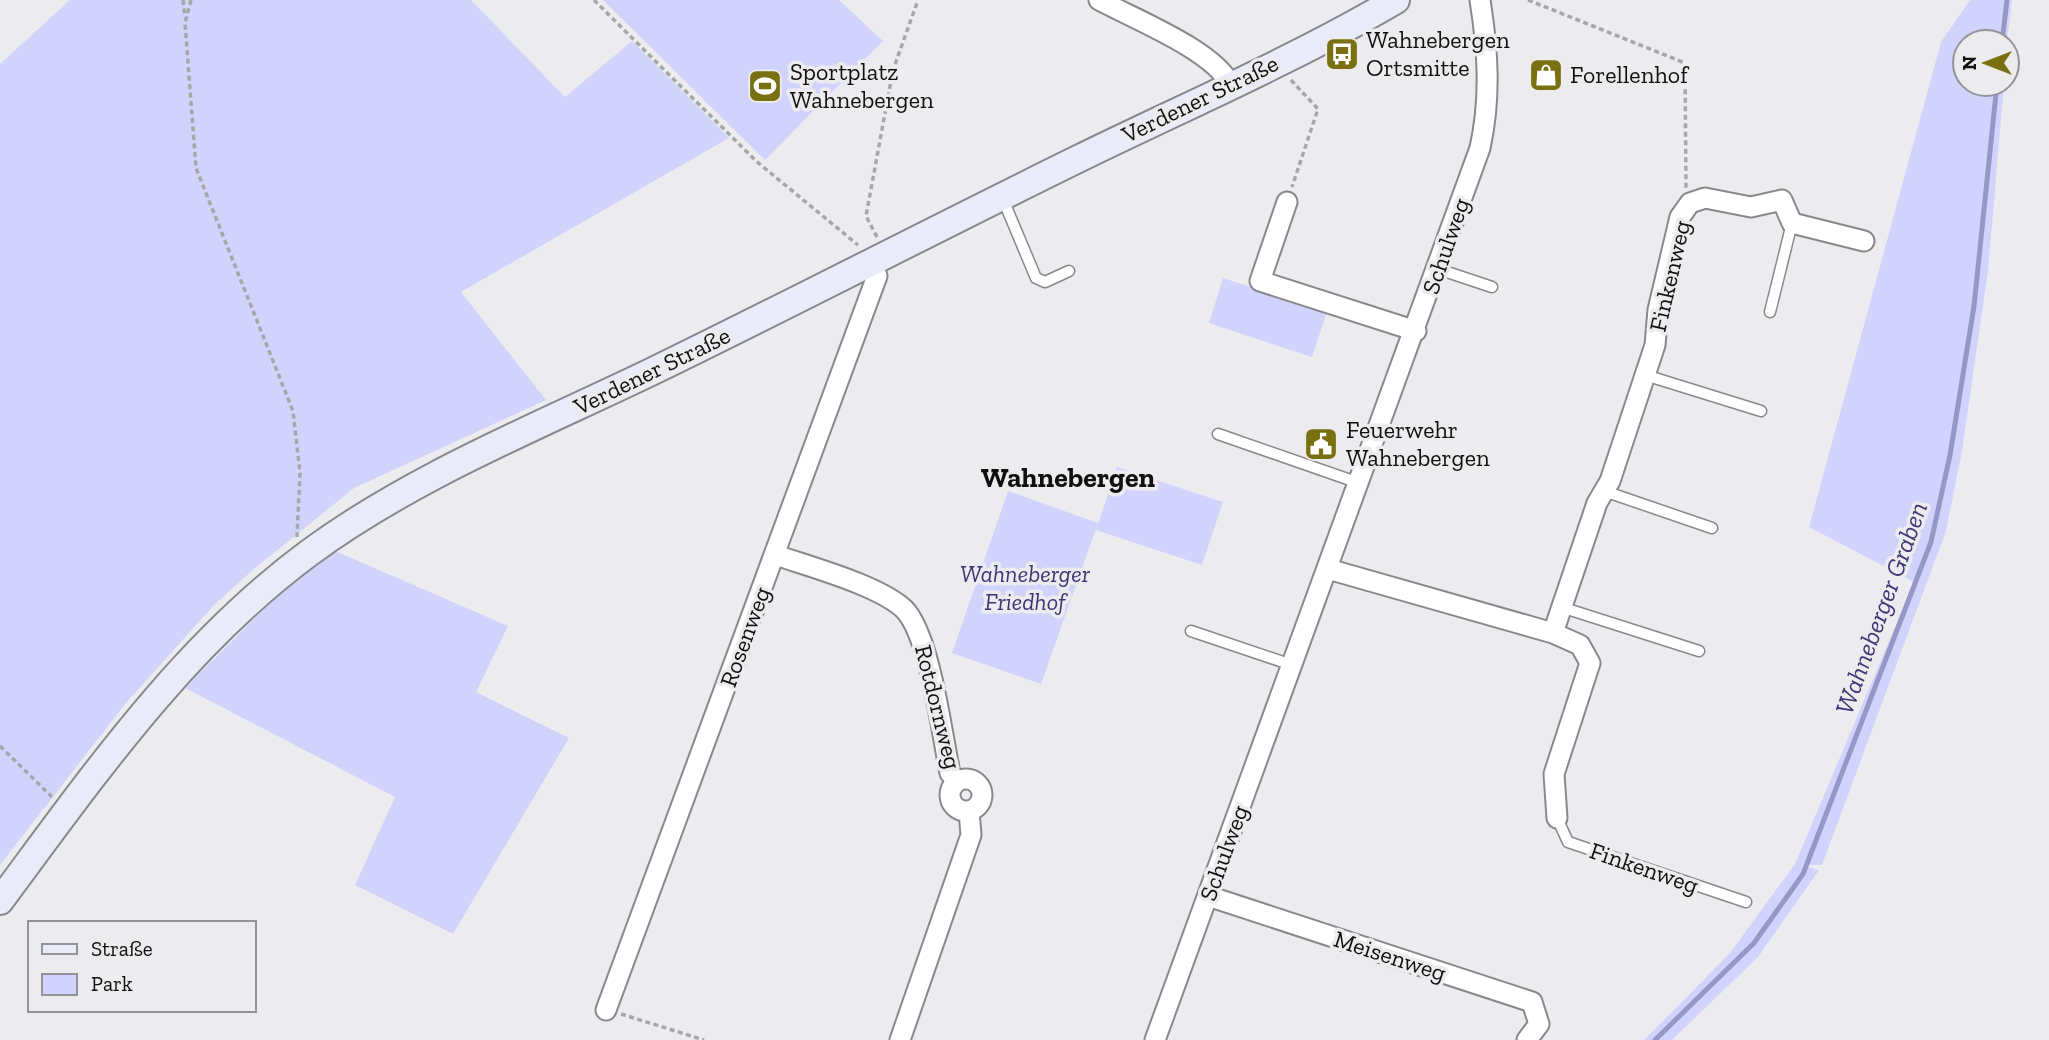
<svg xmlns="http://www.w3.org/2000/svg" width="2049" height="1040" font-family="'Zilla Slab',serif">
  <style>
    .green { fill: #d2d3fd }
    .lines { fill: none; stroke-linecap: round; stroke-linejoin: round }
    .stream { stroke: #9797c7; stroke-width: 5 }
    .lane-casing { stroke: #89898c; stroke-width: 13 }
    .street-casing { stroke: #89898c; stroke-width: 23 }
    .secondary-casing { stroke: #89898c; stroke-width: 30 }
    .path { stroke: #a7a7aa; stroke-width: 3.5; stroke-dasharray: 5 3.5; stroke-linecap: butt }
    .lane { stroke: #fff; stroke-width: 10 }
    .street { stroke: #fff; stroke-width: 19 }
    .secondary { stroke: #eaebf9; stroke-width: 26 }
    .labels { text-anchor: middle; stroke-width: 7; stroke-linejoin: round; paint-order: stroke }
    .poi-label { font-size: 24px; fill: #101011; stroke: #ececef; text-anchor: start }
    .street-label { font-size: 24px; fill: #101011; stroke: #ececef }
    .park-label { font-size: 24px; font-style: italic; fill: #3c3774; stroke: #ececef }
    .water-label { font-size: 26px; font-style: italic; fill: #3d3875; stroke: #ececef }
    .quarter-label { font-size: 28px; font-weight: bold; fill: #101011; stroke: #ececef }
  </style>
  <rect width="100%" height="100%" fill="#ececef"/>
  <path class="green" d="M70,0H471L565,97L632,41L729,138L461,292L546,400L354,488L254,569L214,605L126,703L0,865V64Z
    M603,0H839L883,41L765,160Z
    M1970,0H2012L2007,42H1965V84H2004L1988,271L1962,451L1946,531L1822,865H1800L1819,870L1758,957L1672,1040H1644L1730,953L1795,864L1914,582L1809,527L1941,42Z
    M1223,278L1327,312L1312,357L1209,323Z
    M1117,467L1223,502L1202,565L1096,530Z
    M1008,491L1098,523L1041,684L952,653Z
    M326,547L508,626L476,692L569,738L453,934L355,885L395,797L185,688Z"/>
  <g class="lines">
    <path class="stream" d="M2002,42L2007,0
      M1655,1040L1754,943L1803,874L1931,542L1950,455L1974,306L1997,84"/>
    <g class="lane-casing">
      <path id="lane" d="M1002,197L1036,278L1045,282L1069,271
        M1438,269L1492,287
        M1770,312L1792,223
        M1645,375L1761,411
        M1218,434L1359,483
        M1604,491L1712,528
        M1561,607L1699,651
        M1191,631L1292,665
        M1557,818L1568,842L1746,902"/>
    </g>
    <g class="street-casing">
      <path id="street" d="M1099,0C1134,19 1213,50 1230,84
        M1287,202L1260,281L1416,331
        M776,555C810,567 878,585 904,609C930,635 942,735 950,773L957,782
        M1328,569L1553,633L1580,645L1590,663L1554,774L1557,818
        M1553,633L1597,503L1610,481L1655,345L1658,310L1680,217L1690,203L1705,198L1751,207L1782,200L1792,223L1864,241
        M950 795a16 16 0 1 1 32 0a16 16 0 1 1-32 0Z
        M1208,896L1532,1002L1539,1024L1527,1040
        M606,1010L877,276L872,262
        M900,1040L971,835L969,811
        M1155,1040L1480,148C1491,98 1488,50 1480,0"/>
    </g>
    <g class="secondary-casing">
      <path id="secondary" d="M0,901C93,776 182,647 309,553C412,477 537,427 653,371C795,302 935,229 1078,159C1184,107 1294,60 1396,0"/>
    </g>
    <path class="path" d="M183,0L185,17
      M191,0L185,23L196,168L293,411L300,473L297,537
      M594,0L756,161L858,245
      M1528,0L1685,63L1686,188
      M1291,80L1318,109L1292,187
      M877,237L866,216L893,70L918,0
      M0,746L52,797
      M621,1014L704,1040"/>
    <use href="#lane" class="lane"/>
    <use href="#street" class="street"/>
    <use href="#secondary" class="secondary"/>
  </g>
  <defs>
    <g id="bus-square" transform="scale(1.75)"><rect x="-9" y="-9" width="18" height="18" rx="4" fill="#797011" stroke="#ececef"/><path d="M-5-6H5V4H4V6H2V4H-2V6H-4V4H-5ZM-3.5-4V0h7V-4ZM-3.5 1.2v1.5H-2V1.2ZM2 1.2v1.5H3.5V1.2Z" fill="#fff"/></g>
    <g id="shop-square" transform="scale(1.75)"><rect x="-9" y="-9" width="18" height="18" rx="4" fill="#797011" stroke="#ececef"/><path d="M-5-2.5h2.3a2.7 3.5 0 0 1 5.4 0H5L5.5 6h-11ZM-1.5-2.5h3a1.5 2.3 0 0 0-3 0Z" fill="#fff"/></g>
    <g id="stadium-square" transform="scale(1.75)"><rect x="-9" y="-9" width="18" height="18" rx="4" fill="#797011" stroke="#ececef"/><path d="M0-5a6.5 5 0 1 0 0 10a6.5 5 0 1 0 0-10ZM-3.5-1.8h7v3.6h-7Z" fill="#fff"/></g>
    <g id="civic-square" transform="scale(1.75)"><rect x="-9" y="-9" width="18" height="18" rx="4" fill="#797011" stroke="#ececef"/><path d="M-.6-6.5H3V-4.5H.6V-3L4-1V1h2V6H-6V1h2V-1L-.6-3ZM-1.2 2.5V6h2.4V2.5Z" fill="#fff"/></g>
  </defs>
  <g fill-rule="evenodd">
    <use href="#bus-square" x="1342" y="54"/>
    <use href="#shop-square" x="1546" y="75"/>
    <use href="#stadium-square" x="765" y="86"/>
    <use href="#civic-square" x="1321" y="444"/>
  </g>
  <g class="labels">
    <g class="poi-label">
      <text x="1366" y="48">Wahnebergen<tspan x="1366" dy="28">Ortsmitte</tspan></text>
      <text x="790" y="80">Sportplatz<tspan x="790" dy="28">Wahnebergen</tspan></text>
      <text x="1570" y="83">Forellenhof</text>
      <text x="1346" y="438">Feuerwehr<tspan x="1346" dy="28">Wahnebergen</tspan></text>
    </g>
    <g class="street-label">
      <text transform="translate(1200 99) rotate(-26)" y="8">Verdener Straße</text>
      <text transform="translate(1446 246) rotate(-71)" y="8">Schulweg</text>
      <text transform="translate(1670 276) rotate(-77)" y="8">Finkenweg</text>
      <text transform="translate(652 371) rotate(-26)" y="8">Verdener Straße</text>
      <text transform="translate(745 637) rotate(-70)" y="8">Rosenweg</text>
      <text transform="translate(938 707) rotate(76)" y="8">Rotdornweg</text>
      <text transform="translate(1224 853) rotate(-70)" y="8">Schulweg</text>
      <text transform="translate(1644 868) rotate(19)" y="8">Finkenweg</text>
      <text transform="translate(1390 956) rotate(18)" y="8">Meisenweg</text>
    </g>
    <g class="park-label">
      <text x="1025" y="582">Wahneberger<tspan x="1025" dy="28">Friedhof</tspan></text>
    </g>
    <g class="water-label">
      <text transform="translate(1881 608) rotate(-70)" y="9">Wahneberger Graben</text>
    </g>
    <g class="quarter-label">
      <text x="1068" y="487">Wahnebergen</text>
    </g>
  </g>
  <rect x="28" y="921" width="228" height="91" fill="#ececef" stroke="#949496" stroke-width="2"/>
  <rect x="42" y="944" width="35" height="10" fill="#eaebf9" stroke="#949496" stroke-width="2"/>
  <text x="91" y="956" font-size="21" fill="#101011">Straße</text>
  <rect x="42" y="974" width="35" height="21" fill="#d2d3fd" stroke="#949496" stroke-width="2"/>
  <text x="91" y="991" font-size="21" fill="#101011">Park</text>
  <g transform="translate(1986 63) rotate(270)"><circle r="33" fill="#ececef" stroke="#949496" stroke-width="2"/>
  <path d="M0-5L12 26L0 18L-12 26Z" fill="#797011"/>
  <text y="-10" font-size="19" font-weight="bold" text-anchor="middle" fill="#101011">N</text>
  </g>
</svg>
